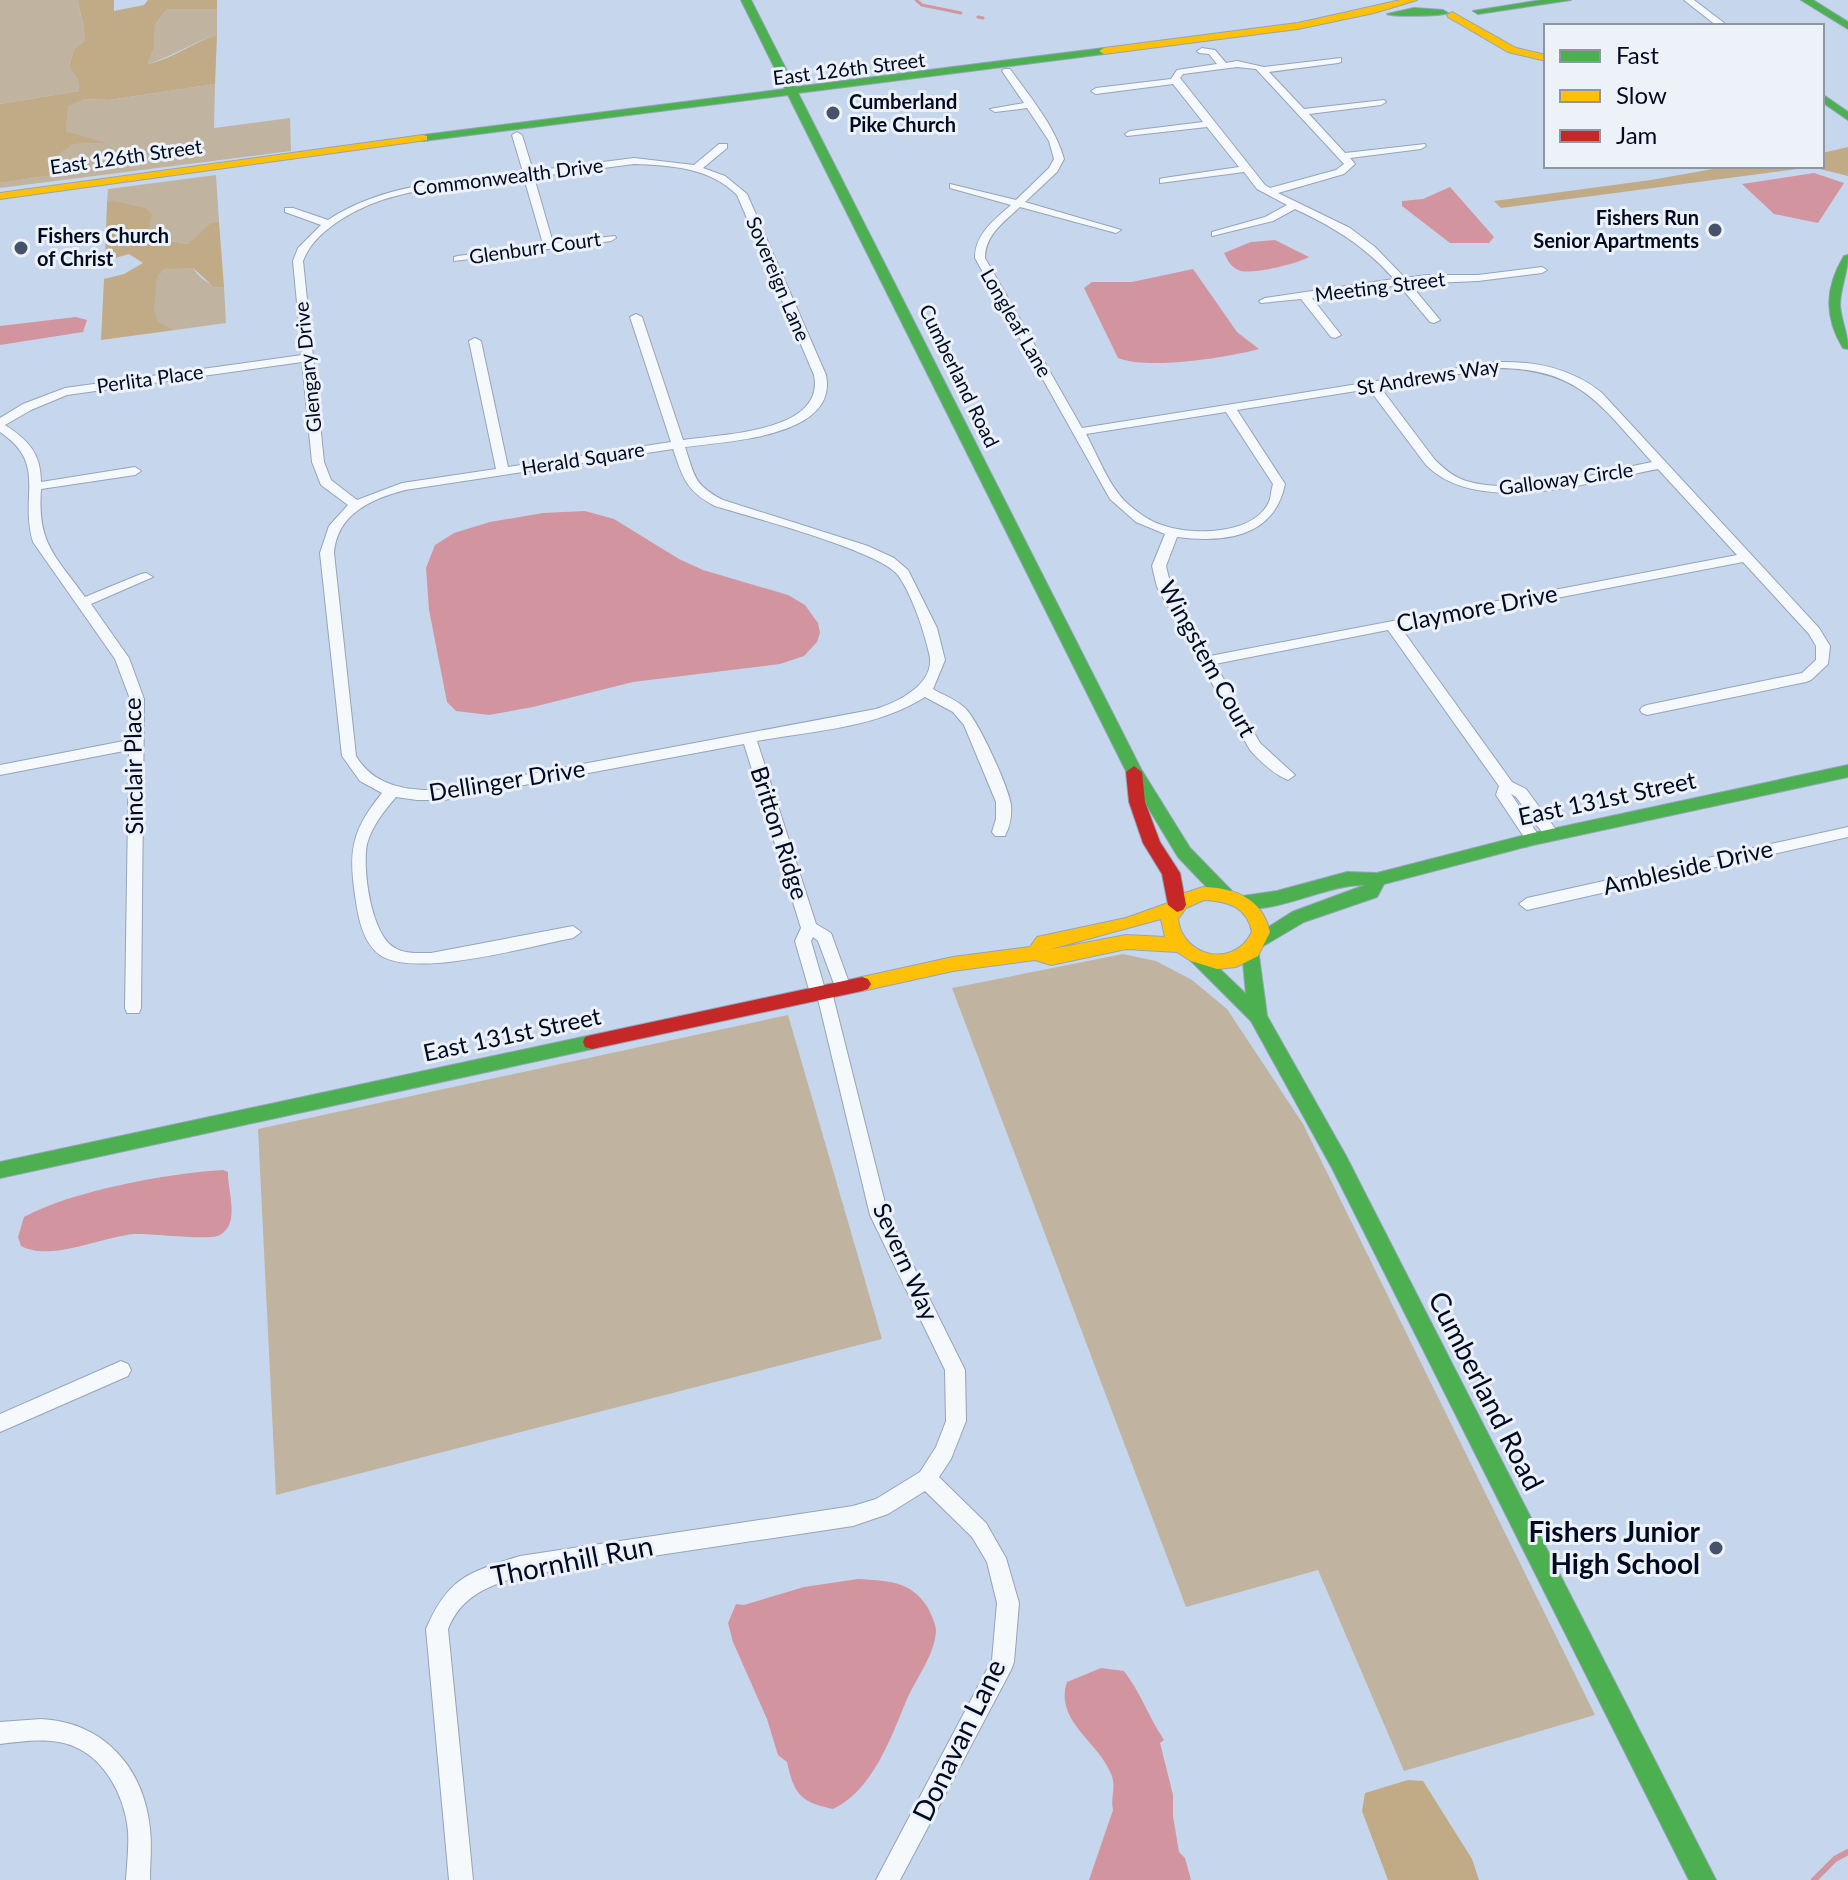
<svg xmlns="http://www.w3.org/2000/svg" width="1848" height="1880" font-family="Lato,sans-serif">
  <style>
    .green { fill: #c0b4a1 }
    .forest { fill: #c0ab86 }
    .water { fill: #d295a0 }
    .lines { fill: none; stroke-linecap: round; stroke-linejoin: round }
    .stream-far1 { stroke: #d295a0; stroke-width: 3 }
    .stream { stroke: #d295a0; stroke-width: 6 }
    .street-casing { stroke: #94a4b9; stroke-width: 2 }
    .fast-casing { stroke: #94a4b9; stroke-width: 2 }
    .slow-casing { stroke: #94a4b9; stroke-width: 2 }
    .jam-casing { stroke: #94a4b9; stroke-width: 2 }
    .street { fill: #f6f9fc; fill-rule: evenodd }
    .fast { fill: #4caf50; fill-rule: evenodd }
    .slow { fill: #ffc107; fill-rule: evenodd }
    .jam { fill: #c62828; fill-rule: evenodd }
    .poi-dot { fill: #455269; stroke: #edf2f9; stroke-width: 3 }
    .labels { text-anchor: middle; stroke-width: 6; stroke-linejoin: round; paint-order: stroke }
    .far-street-label { font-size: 20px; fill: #000b23; stroke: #edf2f9 }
    .far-poi-label { font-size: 20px; font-weight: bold; fill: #000b23; stroke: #edf2f9; text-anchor: start }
    .street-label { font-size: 24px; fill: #000b23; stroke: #edf2f9 }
    .near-street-label { font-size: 28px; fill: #000b23; stroke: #edf2f9 }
    .near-poi-label { font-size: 28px; font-weight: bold; fill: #000b23; stroke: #edf2f9; text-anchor: end }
  </style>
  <rect width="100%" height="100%" fill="#c6d6ec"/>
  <path class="green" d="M0,0H78C79,16 86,25 84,41L74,49L69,65L78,80L79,91L0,104Z
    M167,9H217V35C193,42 173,56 148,64L154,48L155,25Z
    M215,84L214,128L290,118L291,151L0,188V183L65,173L60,165V154L74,144L102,143L66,131L67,106L86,99L109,100Z
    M216,175L219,222L211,224L189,244L154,238L149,229L107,202L108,189Z
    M181,267L193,268C200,279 210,286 224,287L226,323L175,330L158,321L153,311L157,278L165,269Z
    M1123,954L1156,961L1192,980L1227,1009L1303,1124L1595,1715L1404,1771L1318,1570L1186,1607L952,988Z
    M788,1015L882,1339L276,1495L258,1129Z"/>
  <path class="forest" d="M78,0H114V11L144,5L148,0H217V9H167L155,25L154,48L148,64C173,59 193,42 217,35L215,84L109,100L86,99L68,106L66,131L106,143L74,144L60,154V165L66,173L0,183V104L79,91L78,80L69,66L74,49L84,41C86,25 79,15 78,0Z
    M1848,147V176L1812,167L1501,208L1494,201L1651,180L1730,166H1822V153Z
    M114,201L145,208L152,214L149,229L154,238L188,244L211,223L219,222L224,287H214L193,268L165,269L157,278L154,311L158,321L175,330L101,340L104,279L124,274L143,263L129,254L105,261L107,202Z
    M1408,1780L1423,1781L1472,1859L1479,1880H1388L1362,1811L1365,1793Z"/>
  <path class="water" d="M1814,173L1844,183L1818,223L1774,214L1742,184Z
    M1450,187L1494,237L1489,243H1450L1402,206V201L1423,199Z
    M1275,240L1309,257C1297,264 1254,274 1241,271C1231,268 1228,261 1224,253L1251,242Z
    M1193,269L1237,332L1259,349C1225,358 1149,370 1118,358L1084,288L1092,282H1132Z
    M76,317L87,320L83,332L0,345V326Z
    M585,511L614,519L679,559L703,570L788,595L805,605L818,623L820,633L817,642L804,656L780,664L633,682L533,707L489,715L456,711L447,702L429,610L426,568L435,545L454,533L490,522L543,513Z
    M223,1170L228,1172C227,1190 241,1223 220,1235C210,1241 151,1233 134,1234C101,1237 50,1262 21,1246L18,1237L24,1217C71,1191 169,1173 223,1170Z
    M858,1579C887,1581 911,1580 928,1608C931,1614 936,1624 936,1631C935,1654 916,1679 907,1699C891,1738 872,1791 833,1809C800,1802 794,1794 787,1762L778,1755L767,1719L733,1642L728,1623L736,1604L744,1605L804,1587Z
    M1101,1668L1124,1671C1141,1693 1149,1718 1164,1740L1160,1743L1173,1795V1816L1179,1852L1185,1858L1191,1880H1089L1113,1810C1110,1797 1117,1787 1111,1774C1099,1742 1054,1721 1067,1682Z"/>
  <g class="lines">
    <path class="stream-far1" d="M916,0L922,5L961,13
      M978,17L983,18"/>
    <path class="stream" d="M1814,1880L1835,1859L1848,1852"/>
    <g class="street-casing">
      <path id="street" d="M1684,0H1694L1728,26H1717Z
        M1202,48L1215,50L1226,63L1237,61L1264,67L1341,58V62L1338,63L1269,72L1304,109L1384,100L1386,102L1381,105L1309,114L1345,153L1425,144L1426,146L1421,149L1350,158L1355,164L1344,174L1278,193L1350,228L1375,247L1405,278L1427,275H1478L1542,267L1547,270L1542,273L1478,281L1410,284L1440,320L1434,323L1430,322L1399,285L1312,298L1341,335L1335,338L1331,337L1301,299L1261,303L1259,301L1265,298L1394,279C1366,247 1334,227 1295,209L1273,221L1212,236V232L1265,217L1287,205L1257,189L1244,172L1160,183V179L1164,178L1239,167L1207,127L1127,136L1125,134L1130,131L1203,122L1173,84L1096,94L1091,91L1096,88L1171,79L1177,70L1217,64L1209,54L1199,53L1197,51ZM1237,67L1256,69L1344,164L1336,170L1270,188L1265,185L1180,78L1183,74Z
        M1004,69H1010C1030,97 1055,126 1064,159L1057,172L1025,202L1121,230L1116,233L1020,207C1004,222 985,235 985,258L1082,428L1496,362C1535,361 1570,368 1601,392L1819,628L1830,646L1828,664L1811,680L1806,682L1647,715L1642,713L1640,710L1642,707L1647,705L1802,673L1816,660V646L1809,634L1743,562L1401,628L1512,782L1526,789L1560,835L1552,840L1547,839L1516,797L1511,794L1541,839L1533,844L1528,843L1496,795L1499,786L1388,630L1215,664L1260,743L1295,775L1288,780C1273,774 1261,762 1250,750L1157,587L1152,566L1165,534L1136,522L1110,499L975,258C975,234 994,220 1011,205L950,188V184L1016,200L1049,168L1054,159L1049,141L1027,108L995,112L990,109L1024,103L1002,71ZM1496,368C1580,368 1600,405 1652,462C1597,473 1521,497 1466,481C1454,477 1444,469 1435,460L1380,387ZM1369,389L1426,465C1479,518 1593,481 1658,469L1737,555L1210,656L1171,587L1166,566L1177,537C1224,543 1274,538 1285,484L1237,410ZM1226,412L1273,484C1271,490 1271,497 1269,502C1253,536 1189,536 1159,524C1148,520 1137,512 1128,504C1109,487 1098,456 1086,434Z
        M517,132L522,135L533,171L634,158L694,165L719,144H727V148L703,168L725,176L747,194L826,375C839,438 725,441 685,447C695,477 694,485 723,500L868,546L894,558L908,570L937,628L945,660L933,689C943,695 957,700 965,708C979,722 1008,786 1011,805C1012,817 1010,826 1005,836H995L992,832L996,819V802L964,725L953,712L925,697C877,728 812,731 757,741L816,924L831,933L851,988L849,992H837L818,941L813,937L811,941L824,986L830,988L832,992L888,1215L965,1370L966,1421L951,1459L939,1477L986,1523L1006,1558L1019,1603L1014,1662L1011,1670L900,1880H876L992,1660L997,1603L987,1562L972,1537L925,1491L888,1514L853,1526L520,1576C488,1586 461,1596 448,1629L473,1880H449L426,1629C448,1577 469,1572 520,1556L853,1506L876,1499L920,1472L936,1447L946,1421L945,1370L870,1215L818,999L812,997L810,993L795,941L801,928L744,744L444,800H417L396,797C384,811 372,826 367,844C362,869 371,935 395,948C405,954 419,953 431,953L573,926L581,932L573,938C530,946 415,979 380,955C362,942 358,916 355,895C348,849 353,829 382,793L360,781L342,756L320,553L329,526L348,505L321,485L312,462L302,362L67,395L31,410L5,425C28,440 41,453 41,482L135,467L141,471L135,475L41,489C37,544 55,555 85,597L141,574L146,573L153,577L91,604L129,658L144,699L141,1008L139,1013H127L125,1008L129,750L0,775V765L129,740L130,699L115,659L33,542C19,495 48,464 0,432V418L23,404L65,388L302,355L293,261L298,248L321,225L285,212V208H293L328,220C385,182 456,181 523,172L512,135ZM634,164C670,165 711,168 737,195L814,375C826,433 720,434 683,440L642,317L636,314L630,317L671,442L508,467L481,341L475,338L469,341L496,469L402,483L357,500L331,480L324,462L303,261C315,228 363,204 396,196C437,185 482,184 524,178L543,244L458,256L454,257V261L611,241L616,238L615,236L553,243L534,177ZM673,449C683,478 686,491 715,506C751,517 876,550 897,574C911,592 924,631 929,653C937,683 899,702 876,709L444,790C410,791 375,788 356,756L334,553C337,514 371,499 405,490Z
        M1848,827V837L1527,910L1519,904L1527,898Z
        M121,1361L128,1364L131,1370L128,1376L0,1432V1414Z
        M41,1719C104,1722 144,1768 150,1829C152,1846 150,1863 150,1880H126C127,1864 129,1847 128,1831C125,1798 106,1759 73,1746C51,1737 23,1741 0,1744V1722Z"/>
    </g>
    <g class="fast-casing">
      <path id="fast" d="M741,0H751L795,87L1104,48L1109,51L1104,54L798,93L1141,769L1190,848L1231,890L1234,895L1231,900H1219L1178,857L1126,771L788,95L423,141L417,138L423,135L785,89Z
        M1542,0H1571L1478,14L1473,11Z
        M1801,0H1813L1848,22V29Z
        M1414,8L1443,10L1448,13C1441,16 1393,17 1387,14Z
        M1822,94L1848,112V120L1822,102Z
        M1848,255C1848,273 1840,288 1840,305C1841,321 1848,333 1848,349L1843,348C1824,316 1825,288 1844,256Z
        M1848,765V777L1533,845L1384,884L1377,897L1304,922L1258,949L1267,1016L1346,1156L1716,1880H1689L1332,1168L1251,1021L1188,958L1191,953H1203L1246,994L1242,952L1245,947L1252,945L1253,937L1292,912L1365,885C1326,884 1270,917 1236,907L1233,902L1236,897L1277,891L1347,872L1377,873L1533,833Z
        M592,1035L599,1037L601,1042L599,1047L592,1049L0,1178V1162Z"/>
    </g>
    <g class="slow-casing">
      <path id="slow" d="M1401,0H1417L1374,13L1298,29L1104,54L1099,51L1104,48L1298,23Z
        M1452,12L1516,48L1546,55V61L1508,52L1448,17L1447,15Z
        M423,135L427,136V140L0,199V193Z
        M1203,887C1235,888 1262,898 1270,932L1258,956L1236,967L1217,969L1191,961L1177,952L1126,949L1051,965L1035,960L953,971L862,991L856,989L853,984L856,979L862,977L953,957L1030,947L1037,937L1126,918L1171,902L1179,895ZM1204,900C1228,901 1247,907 1252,932C1233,970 1182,956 1178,919L1186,908ZM1161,919L1165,937L1126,935L1047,950Z"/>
    </g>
    <g class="jam-casing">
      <path id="jam" d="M1134,766L1142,772L1145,802L1160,842L1180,873L1186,905L1183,910L1177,912L1168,905L1162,874L1143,843L1129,802L1126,772Z
        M862,977L868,979L871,984L868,989L862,991L592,1049L585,1047L583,1042L585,1037L592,1035Z"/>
    </g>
    <use href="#street" class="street"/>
    <use href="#fast" class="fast"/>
    <use href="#slow" class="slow"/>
    <use href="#jam" class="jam"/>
  </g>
  <g class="poi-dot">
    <circle cx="833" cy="113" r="8"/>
    <circle cx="1715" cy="230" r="8"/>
    <circle cx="21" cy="248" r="8"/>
    <circle cx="1716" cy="1548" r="8"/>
  </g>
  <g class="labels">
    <g class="far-street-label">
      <text transform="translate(849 69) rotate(-7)" y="7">East 126th Street</text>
      <text transform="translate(126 157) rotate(-8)" y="7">East 126th Street</text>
      <text transform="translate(508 177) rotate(-7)" y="7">Commonwealth Drive</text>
      <text transform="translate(535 248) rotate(-8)" y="7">Glenburr Court</text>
      <text transform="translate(778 279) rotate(67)" y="7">Sovereign Lane</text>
      <text transform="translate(1380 287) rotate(-7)" y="7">Meeting Street</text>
      <text transform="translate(1016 323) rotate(60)" y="7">Longleaf Lane</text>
      <text transform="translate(308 367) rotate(-96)" y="7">Glengary Drive</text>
      <text transform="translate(959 376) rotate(64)" y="7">Cumberland Road</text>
      <text transform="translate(1428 377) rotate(-9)" y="7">St Andrews Way</text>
      <text transform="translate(150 379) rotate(-8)" y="7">Perlita Place</text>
      <text transform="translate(583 459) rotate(-9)" y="7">Herald Square</text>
      <text transform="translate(1566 479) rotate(-8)" y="7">Galloway Circle</text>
    </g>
    <g class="far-poi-label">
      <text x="849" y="109">Cumberland<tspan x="849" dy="23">Pike Church</tspan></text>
      <text x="1699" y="225" text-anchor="end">Fishers Run<tspan x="1699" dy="23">Senior Apartments</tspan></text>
      <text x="37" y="243">Fishers Church<tspan x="37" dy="23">of Christ</tspan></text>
    </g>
    <g class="street-label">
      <text transform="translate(1477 609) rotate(-11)" y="8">Claymore Drive</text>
      <text transform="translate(1207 659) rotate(61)" y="8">Wingstem Court</text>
      <text transform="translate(134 766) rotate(-91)" y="8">Sinclair Place</text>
      <text transform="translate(507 781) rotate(-9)" y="8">Dellinger Drive</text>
      <text transform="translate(1607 799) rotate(-12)" y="8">East 131st Street</text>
      <text transform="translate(779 833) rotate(72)" y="8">Britton Ridge</text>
      <text transform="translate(1688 868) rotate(-13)" y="8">Ambleside Drive</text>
      <text transform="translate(512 1035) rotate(-12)" y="8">East 131st Street</text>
      <text transform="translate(905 1262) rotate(66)" y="8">Severn Way</text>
    </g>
    <g class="near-street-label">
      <text transform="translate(1486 1391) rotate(63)" y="10">Cumberland Road</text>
      <text transform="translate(572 1561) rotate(-11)" y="10">Thornhill Run</text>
      <text transform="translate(959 1740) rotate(-64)" y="10">Donavan Lane</text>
    </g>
    <g class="near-poi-label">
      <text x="1700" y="1542">Fishers Junior<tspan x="1700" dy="32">High School</tspan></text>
    </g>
  </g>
  <rect x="1544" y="24" width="280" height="144" fill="#edf2f9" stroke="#8e96a3" stroke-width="2"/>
  <rect x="1560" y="50" width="40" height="12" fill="#4caf50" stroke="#8e96a3" stroke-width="2"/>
  <text x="1616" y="64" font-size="24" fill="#000b23">Fast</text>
  <rect x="1560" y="90" width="40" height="12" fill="#ffc107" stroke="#8e96a3" stroke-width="2"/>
  <text x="1616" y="104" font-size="24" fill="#000b23">Slow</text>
  <rect x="1560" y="130" width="40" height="12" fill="#c62828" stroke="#8e96a3" stroke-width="2"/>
  <text x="1616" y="144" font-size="24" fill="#000b23">Jam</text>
</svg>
